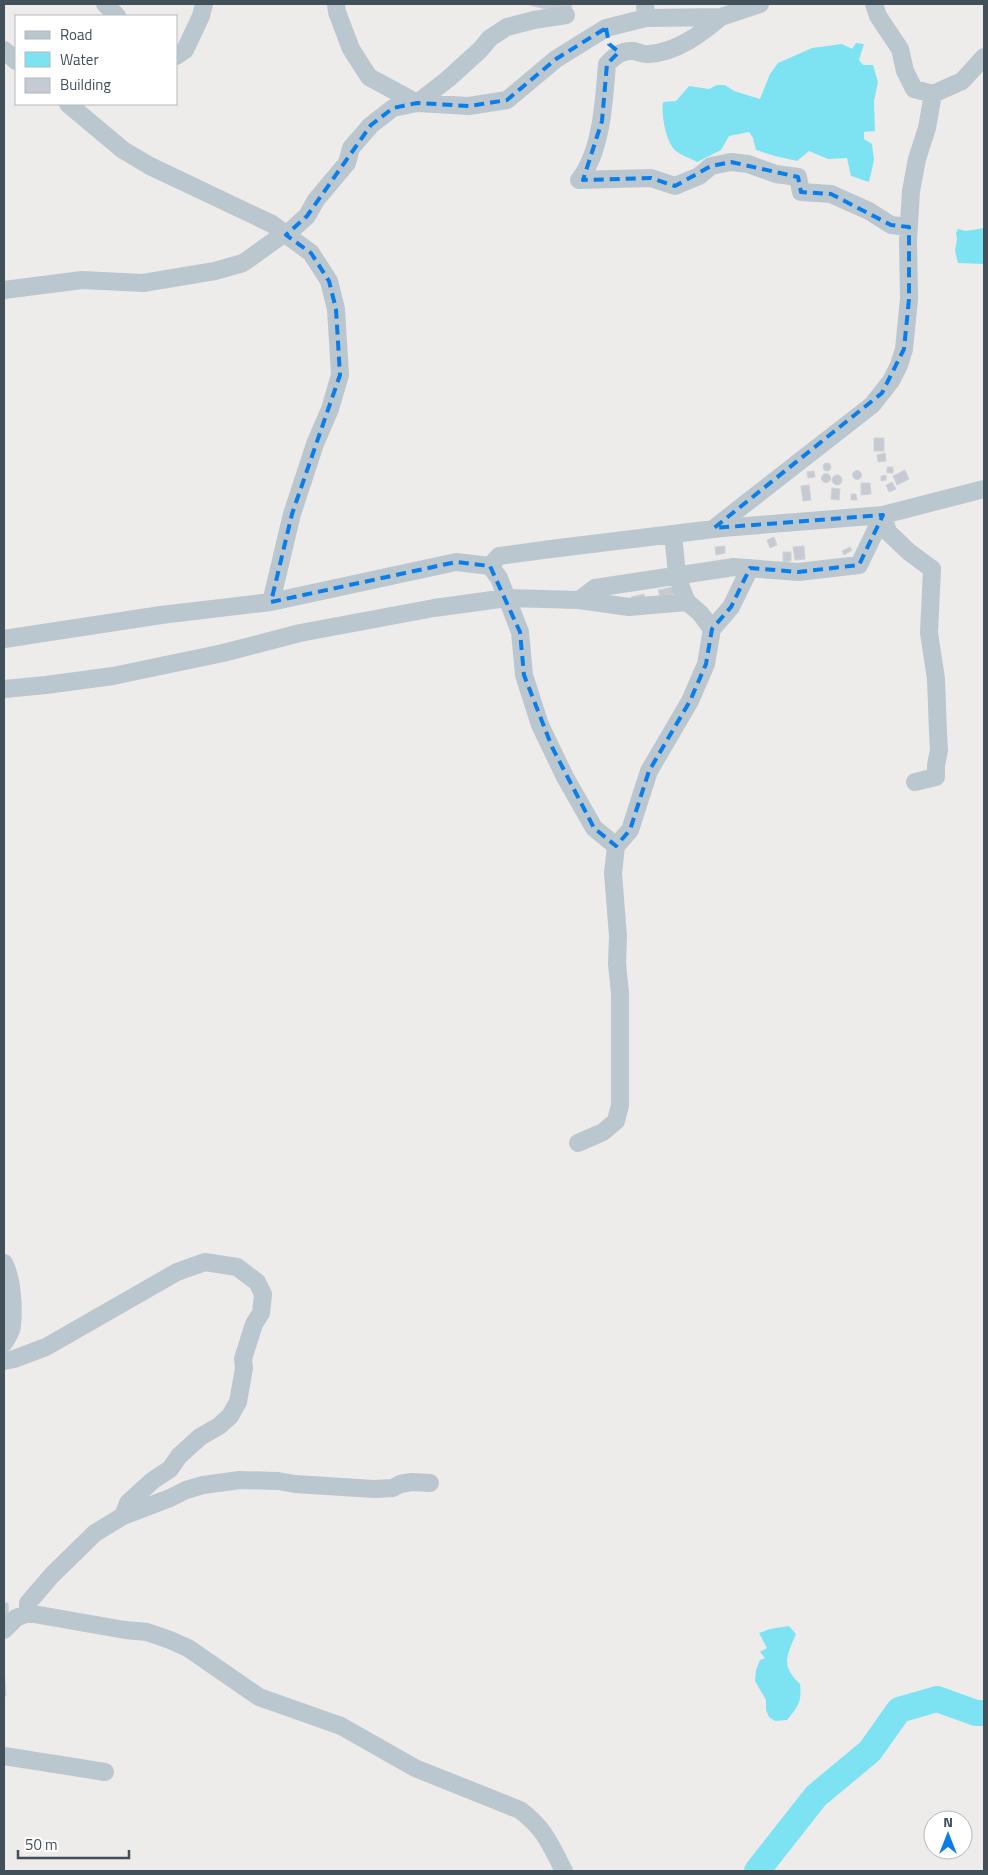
<svg xmlns="http://www.w3.org/2000/svg" width="988" height="1875" font-family="'Titillium Web',sans-serif">
  <style>
    .water { fill: #7de3f2 }
    .lines { fill: none; stroke-linecap: round; stroke-linejoin: round }
    .river { stroke: #7de3f2; stroke-width: 26 }
    .building { fill: #c6cad2; stroke: #ced2d8 }
    .street { stroke: #bac7cf; stroke-width: 18 }
    .marked { fill: none; stroke: #0b7de8; stroke-width: 4; stroke-dasharray: 10 6; stroke-linejoin: round }
  </style>
  <rect width="100%" height="100%" fill="#eeebeb"/>
  <path class="water" d="M856,43L864,44L859,60L863,65H873L878,82L874,101L875,131L864,132V139L872,144L874,160L869,182L851,176L847,158L828,159L809,151L797,161L775,156L756,150L753,138L749,132L729,136L721,150L697,162C690,158 682,156 676,151C666,143 661,114 663,102L676,101L689,86L709,89L717,85H725L734,91L760,99L770,74L778,63L812,48L842,44L852,49Z
    M984,228V264L958,263L955,251L957,239L956,233L958,229L966,231Z
    M789,1626L796,1634C786,1657 781,1666 800,1684C802,1703 798,1706 787,1720L775,1721L769,1717L766,1710V1700L755,1681L756,1670L760,1660L765,1658L760,1652L767,1648L759,1633L770,1629Z"/>
  <g class="lines">
    <path class="river" d="M757,1871L816,1796L870,1751L899,1710L937,1699L976,1713H984"/>
  </g>
  <path class="building" d="M529,4H572L571,8L550,10L529,5Z
    M874,438H884V451H874Z
    M885,453L886,461L878,462L877,455Z
    M823 467a4 4 0 1 1 8 0a4 4 0 1 1-8 0Z
    M887,467H893V473H887Z
    M905,470L909,479L897,485L893,476Z
    M852.5 475a4.5 4.5 0 1 1 9 0a4.5 4.5 0 1 1-9 0Z
    M814,471L815,477L808,478L807,472Z
    M821.5 478a4.5 4.5 0 1 1 9 0a4.5 4.5 0 1 1-9 0Z
    M886,475V480L881,481V476Z
    M832 480a5 5 0 1 1 10 0a5 5 0 1 1-10 0Z
    M892,482L896,489L889,492L886,485Z
    M861,483H870L871,494L861,495Z
    M809,485L811,500L803,501L801,486Z
    M832,488L840,489L839,500L831,499Z
    M851,494H856L857,500H851Z
    M774,537L777,545L770,548L767,540Z
    M725,546V553L716,555L715,547Z
    M804,546L805,559L795,560L793,547Z
    M850,547L852,550L844,555L842,551Z
    M783,552H791V561L783,562Z
    M673,587L675,594L660,597L658,590Z
    M644,594L646,601L633,604L631,597Z
    M4,1603H8L9,1617H4Z
    M4,1668L6,1696H4Z"/>
  <g class="lines">
    <path class="street" d="M105,4L117,16
      M336,4L337,12L351,49L369,77L417,103L469,106L507,100L556,59L606,28L646,18L645,4
      M874,4L878,16L900,49L905,71L914,89L933,94
      M646,18L721,17L760,4
      M4,50L16,61
      M176,56L185,50L201,16L204,4
      M68,104L123,150L150,166L272,224L311,253L329,281L336,309L340,375L330,409L315,444L292,514L271,602
      M579,180L651,178L675,186L699,176L711,166L731,162L748,164L776,174L798,177L801,192L831,194L869,211L891,225L909,227
      M579,180C602,151 604,100 607,64C615,56 621,50 634,51C639,52 644,55 649,54C677,52 701,34 721,17
      M286,235L307,216L316,200L347,163L351,148L371,125L393,108L417,103L448,79L480,50L490,38L507,27L534,20L566,15
      M4,290L82,280L143,283L215,271L243,263L285,233
      M883,515L888,532L909,552L932,569L929,633L936,679L938,733L939,750L936,765V777L915,782
      M713,529L872,405L891,381L899,365L904,349L909,299L908,240L911,191L917,159L927,128L933,94L962,81L984,57
      M673,534L677,575L682,590L687,602L700,613L712,629
      M490,566L499,578L520,632L524,675L540,725L565,777L594,828L616,846
      M579,600L629,607L687,602
      M4,639L161,615L271,602L456,562L490,566L499,556L551,549L722,528L883,515L984,489
      M4,689L46,685L113,676L223,653L300,633L434,608L507,598L579,600L595,588L734,567L798,572L859,565L883,515
      M578,1143L603,1132L616,1121L620,1105V993L617,964L618,936L613,873L616,846L630,830L649,771L690,701L706,664L712,629L731,607L750,568
      M4,1263C12,1277 14,1309 12,1325C12,1332 7,1337 4,1343
      M4,1361L14,1359L46,1347L177,1272L205,1262L237,1267L257,1282L263,1294L261,1313L254,1324L243,1359L244,1368L238,1402L230,1416L219,1426L200,1437L179,1456L170,1469L152,1481L128,1503L123,1516
      M28,1613V1603L52,1575L95,1533L123,1516L170,1498L186,1490L203,1485L240,1480L278,1481L295,1484L374,1489L393,1488L400,1484L412,1482L430,1483
      M4,1630L16,1618L28,1613L125,1630L147,1632L170,1640L188,1648L259,1697L341,1726L415,1768L520,1810C545,1829 550,1844 564,1871
      M4,1756L105,1772"/>
  </g>
  <path class="marked" d="M606,28L609,44L619,52L607,64L602,121L583,180L651,178L675,186L711,166L731,162L798,177L801,192L831,194L891,225L909,227V299L904,349L882,393L714,528L883,515L859,565L798,572L750,568L731,607L712,629L706,664L690,701L649,771L630,830L616,846L594,828L552,747L524,675L520,632L490,566L456,562L271,602L292,514L340,375L336,309L329,281L311,253L286,235L307,216L371,125L393,108L417,103L469,106L507,100L556,59Z"/>
  <rect width="988" height="1875" fill="none" stroke="#42505a" stroke-width="10"/>
  <rect x="15" y="15" width="162" height="90" fill="#ffffff" stroke="#b3b9bd"/>
  <rect x="25" y="31" width="25" height="8" fill="#bac7cf" stroke="#b3b9bd"/>
  <text x="60" y="40" font-size="15" fill="#42505a">Road</text>
  <rect x="25" y="52" width="25" height="15" fill="#7de3f2" stroke="#b3b9bd"/>
  <text x="60" y="65" font-size="15" fill="#42505a">Water</text>
  <rect x="25" y="78" width="25" height="15" fill="#c6cad2" stroke="#b3b9bd"/>
  <text x="60" y="90" font-size="15" fill="#42505a">Building</text>
  <g transform="translate(948 1835)"><circle r="24" fill="#ffffff" stroke="#b3b9bd"/>
  <path d="M0-4L9 19L0 12L-9 19Z" fill="#0b7de8"/>
  <text y="-8" font-size="14" font-weight="bold" text-anchor="middle" fill="#42505a">N</text>
  </g>
  <path d="M18 1850v8h111v-8" fill="none" stroke="#42505a" stroke-width="2.5"/>
  <text x="25" y="1850" font-size="15" fill="#42505a" stroke="#ffffff" stroke-width="4" paint-order="stroke">50 m</text>
</svg>
